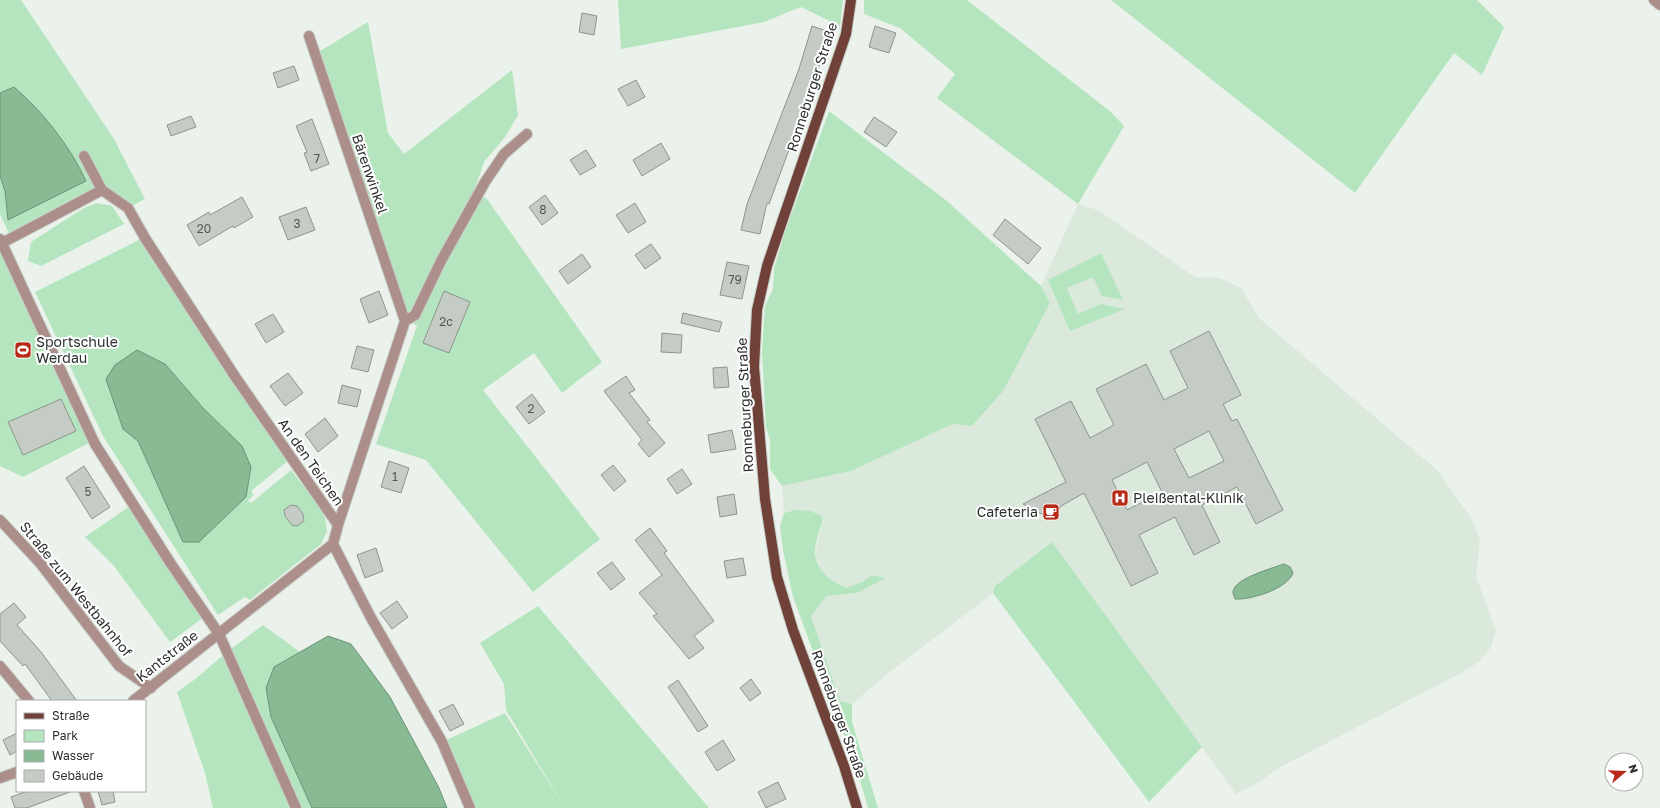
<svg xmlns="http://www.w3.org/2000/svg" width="1660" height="808" font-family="'Golos Text',sans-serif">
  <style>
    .built { fill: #dae9dc }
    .green { fill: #b5e5bf; fill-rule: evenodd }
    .water { fill: #88bb94; stroke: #6c9175 }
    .building { fill: #c4ccc5; stroke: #8d958e; fill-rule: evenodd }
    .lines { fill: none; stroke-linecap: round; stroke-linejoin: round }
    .minor-casing { stroke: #c8cfc9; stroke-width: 12 }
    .primary-casing { stroke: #c8cfc9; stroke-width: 12 }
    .minor { stroke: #ac8f8a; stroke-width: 10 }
    .primary { stroke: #6f4138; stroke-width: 10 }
    .labels { text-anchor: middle; stroke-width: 4; stroke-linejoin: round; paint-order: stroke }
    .number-label { font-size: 12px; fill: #525753 }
    .street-label { font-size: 14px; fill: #2c302d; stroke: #fff }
    .poi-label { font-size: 14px; fill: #2c302d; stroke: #fff; text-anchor: start }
  </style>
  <rect width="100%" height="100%" fill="#eaf2eb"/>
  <path class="built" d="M1078,204L1098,210L1195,277L1219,278L1241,288L1259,318L1437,470L1471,518L1480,539L1476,577L1496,630L1491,647L1480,661L1461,673L1275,770L1261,781L1236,794L1052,542L995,586L993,593L886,675L852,704L840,701L811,616L827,596L857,593L886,578L872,575L862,582L846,588L837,584L821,571L815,554L823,517L795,510L784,513L782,486L851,471L953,424L1050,303L1041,286Z"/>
  <path class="green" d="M0,0H21L114,139L145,199L128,208L102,190L10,236L0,214V176L5,191L8,220L86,181L14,87L0,93Z
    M618,0H843L840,26L801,7L764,22L621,49Z
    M864,0H967L1111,112L1124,126L1078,204L937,98L955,74L900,28L864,14Z
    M1111,0H1477L1504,27L1482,75L1454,53L1355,193Z
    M368,22L388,133L404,154L512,70L518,115L505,137L484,162L474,191L487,199L602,362L562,393L534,353L483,390L600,539L533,592L426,460L376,444L417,326L409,321L320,51Z
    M829,111L947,201L1041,286L1050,303L1003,391L972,426L953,424L851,471L782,486L770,469V440L766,427L762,352L765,306L773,289L774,269L785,232Z
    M96,203L112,206L124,224L41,266L28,261L31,242L84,208Z
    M141,239L231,380L289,460L251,491L254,495L248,500L251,503L291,470L324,512L327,531L321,544L250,600L245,597L218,615L103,436L35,292ZM137,350L148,356L242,446L251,467L246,497L201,540L183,542L138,441L111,393L106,379Z
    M0,252L89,443L23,477L0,466Z
    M1101,253L1123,300L1102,296L1093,277L1067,288L1078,314L1101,304L1125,309L1070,331L1048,280Z
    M133,504L207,615L170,642L114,566L85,537Z
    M795,510L811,511L823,517C821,526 814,545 815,554C817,571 832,582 846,588L862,582L872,575L886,578L857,593L827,596L811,616L840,701L852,704V722L878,808H868L858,773L793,597L783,550L780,526L784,513Z
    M1052,542L1202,747L1149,802L993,593L995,586Z
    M538,606L709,808H470L442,742L505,713L563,805L506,710L504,684L480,643Z
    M263,625L300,652L274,667L266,688L271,717L312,808H213L205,773L177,692L194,680L227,652Z"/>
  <path class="water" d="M14,87C43,112 70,146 86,181L8,220L5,191L0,176V93Z
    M137,350L165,364L203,408L242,446L251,467L246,497L199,542H183L138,441L123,429L106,379L115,365Z
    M1284,564L1290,567L1293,573C1287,589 1251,600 1235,599C1233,594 1232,591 1235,587C1242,577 1272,568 1284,564Z
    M328,636L351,644L390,697L439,788L447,808H312L271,717L266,688L274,667Z"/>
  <path class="building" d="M582,13L597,16L594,35L579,32Z
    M812,26L830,32L814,82L769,204L767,203L760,234L741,230L747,204L799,69Z
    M875,26L896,33L889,53L869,47Z
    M294,66L299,80L278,88L273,73Z
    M636,80L645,97L628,106L618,89Z
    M191,116L196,127L171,136L167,125Z
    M874,117L897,132L886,147L864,132Z
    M312,119L329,164L311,171L304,153L307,152L296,126Z
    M661,143L670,159L642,176L633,160Z
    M586,150L596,166L580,175L570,160Z
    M545,195L558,213L542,225L529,207Z
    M242,197L253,217L234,228L233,226L199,246L187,225L209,212L210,215Z
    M635,203L646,222L628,233L616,215Z
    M306,207L315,230L288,240L279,217Z
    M1005,219L1041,248L1028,264L993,235Z
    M651,244L661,258L645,269L635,255Z
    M582,254L591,267L568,284L559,271Z
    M727,262L749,266L742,299L720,295Z
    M379,291L388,315L369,323L360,299Z
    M444,291L470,302L449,353L423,343Z
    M683,313L722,322L719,332L681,323Z
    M273,314L284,332L266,343L255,324Z
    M1209,331L1241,395L1223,404L1232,421L1237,419L1283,510L1256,524L1237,487L1202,505L1220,542L1194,555L1175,517L1139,535L1158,573L1131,586L1084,493L1061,506L1053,520L1023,504L1066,482L1035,419L1071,401L1090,438L1114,425L1096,389L1146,364L1164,400L1188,388L1170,351ZM1209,431L1224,461L1189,478L1174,449ZM1147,462L1162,492L1127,510L1112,480Z
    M662,333L682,335L681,353L661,352Z
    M357,346L374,350L368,372L351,368Z
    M727,367L729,387L714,388L713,368Z
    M288,373L303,393L285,406L270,386Z
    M626,376L635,390L629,393L650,420L647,422L665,443L649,457L638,444L642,440L604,391Z
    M342,385L361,390L357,407L338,403Z
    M532,394L545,412L529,424L516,407Z
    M61,399L76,431L23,455L8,422Z
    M325,418L338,436L318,452L305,434Z
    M732,430L736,449L711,453L708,435Z
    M389,461L409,468L401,493L381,487Z
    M613,465L626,481L614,491L601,475Z
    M84,466L110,507L92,519L66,478Z
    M682,469L692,484L677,494L667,479Z
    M734,494L737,514L720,517L717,497Z
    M291,505L297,506L303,514L304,521L297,526L292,525L285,516L284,510Z
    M650,528L667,551L664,553L714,621L694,636L704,648L689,659L653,616L657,614L639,593L662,575L635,540Z
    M376,548L383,571L365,578L357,555Z
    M743,558L746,575L727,578L724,561Z
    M612,562L625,579L611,590L597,573Z
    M397,601L408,617L392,629L380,613Z
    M14,603L26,617L17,625L41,652L77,701H52L25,664L23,666L0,641V614Z
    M751,679L761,693L750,701L740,688Z
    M678,680L708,726L698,732L668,687Z
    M453,704L464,724L450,731L439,711Z
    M17,733V751L10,755L3,740Z
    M723,740L735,760L717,771L705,752Z
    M778,782L786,799L766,808L758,792Z
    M28,791H69L70,792L27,808H15L11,797Z
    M98,791H113L115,802L102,805Z"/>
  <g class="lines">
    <g class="minor-casing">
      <path id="minor" d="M1654,0L1660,5
        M309,36L405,321
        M84,156L102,190L128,208L145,238L236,378L338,525
        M0,239L95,444L171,564L219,634L296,808
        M2,243L102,190
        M0,520L40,563L119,666L151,688
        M0,666L29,701
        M133,701L333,544
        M0,778L17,772
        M84,791L90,808
        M470,808L442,742L370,616L333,544L338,525L405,321L415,315L441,261L485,182L504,154L527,134"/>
    </g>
    <g class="primary-casing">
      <path id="primary" d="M851,0L846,34L767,266L757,310L754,367L765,499L777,577L793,630L844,766L857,808"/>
    </g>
    <use href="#minor" class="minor"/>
    <use href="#primary" class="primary"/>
  </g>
  <defs>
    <g id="stadium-square" transform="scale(0.9)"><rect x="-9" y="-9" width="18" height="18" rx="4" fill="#b72a18" stroke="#fff"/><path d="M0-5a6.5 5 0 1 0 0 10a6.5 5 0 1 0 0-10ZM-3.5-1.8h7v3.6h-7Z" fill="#fff"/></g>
    <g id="hospital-square" transform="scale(0.9)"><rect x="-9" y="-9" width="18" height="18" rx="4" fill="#b72a18" stroke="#fff"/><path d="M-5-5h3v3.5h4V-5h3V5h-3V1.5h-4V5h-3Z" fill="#fff"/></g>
    <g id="cafe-square" transform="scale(0.9)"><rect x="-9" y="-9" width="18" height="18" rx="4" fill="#b72a18" stroke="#fff"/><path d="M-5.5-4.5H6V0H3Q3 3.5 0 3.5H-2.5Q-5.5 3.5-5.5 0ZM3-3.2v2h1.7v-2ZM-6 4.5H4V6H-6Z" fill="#fff"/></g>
  </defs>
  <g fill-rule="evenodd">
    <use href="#stadium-square" x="23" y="350"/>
    <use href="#hospital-square" x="1120" y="498"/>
    <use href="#cafe-square" x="1051" y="512"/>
  </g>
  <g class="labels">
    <g class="number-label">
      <text x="317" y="163">7</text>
      <text x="543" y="214">8</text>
      <text x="297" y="228">3</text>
      <text x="204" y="233">20</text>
      <text x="735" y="284">79</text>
      <text x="446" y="326">2c</text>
      <text x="531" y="413">2</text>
      <text x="395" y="481">1</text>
      <text x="88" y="496">5</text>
    </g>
    <g class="street-label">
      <text transform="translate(812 87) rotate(-72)" y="5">Ronneburger Straße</text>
      <text transform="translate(370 174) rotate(71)" y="5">Bärenwinkel</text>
      <text transform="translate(745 405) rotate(-93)" y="5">Ronneburger Straße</text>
      <text transform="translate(311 462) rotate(55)" y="5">An den Teichen</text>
      <text transform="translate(76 589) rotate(51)" y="5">Straße zum Westbahnhof</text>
      <text transform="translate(167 656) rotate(-38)" y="5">Kantstraße</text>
      <text transform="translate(839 714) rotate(70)" y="5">Ronneburger Straße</text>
    </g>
    <g class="poi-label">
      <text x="36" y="347">Sportschule<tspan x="36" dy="16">Werdau</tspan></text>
      <text x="1133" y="503">Pleißental-Klinik</text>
      <text x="1038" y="517" text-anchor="end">Cafeteria</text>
    </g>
  </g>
  <rect x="16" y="700" width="130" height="92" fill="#ffffff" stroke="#abacab"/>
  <rect x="24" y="713" width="20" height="6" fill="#6f4138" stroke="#abacab"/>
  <text x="52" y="720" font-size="12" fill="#2c302d">Straße</text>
  <rect x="24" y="730" width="20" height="12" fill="#b5e5bf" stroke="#abacab"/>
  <text x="52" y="740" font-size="12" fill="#2c302d">Park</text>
  <rect x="24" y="750" width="20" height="12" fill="#88bb94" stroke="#abacab"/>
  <text x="52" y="760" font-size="12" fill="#2c302d">Wasser</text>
  <rect x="24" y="770" width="20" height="12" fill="#c4ccc5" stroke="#abacab"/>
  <text x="52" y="780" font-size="12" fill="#2c302d">Gebäude</text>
  <g transform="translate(1624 772) rotate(71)"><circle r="19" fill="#ffffff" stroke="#abacab"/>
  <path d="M0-3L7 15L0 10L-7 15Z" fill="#b72a18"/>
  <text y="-6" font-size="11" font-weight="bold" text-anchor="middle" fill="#2c302d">N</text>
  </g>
</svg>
